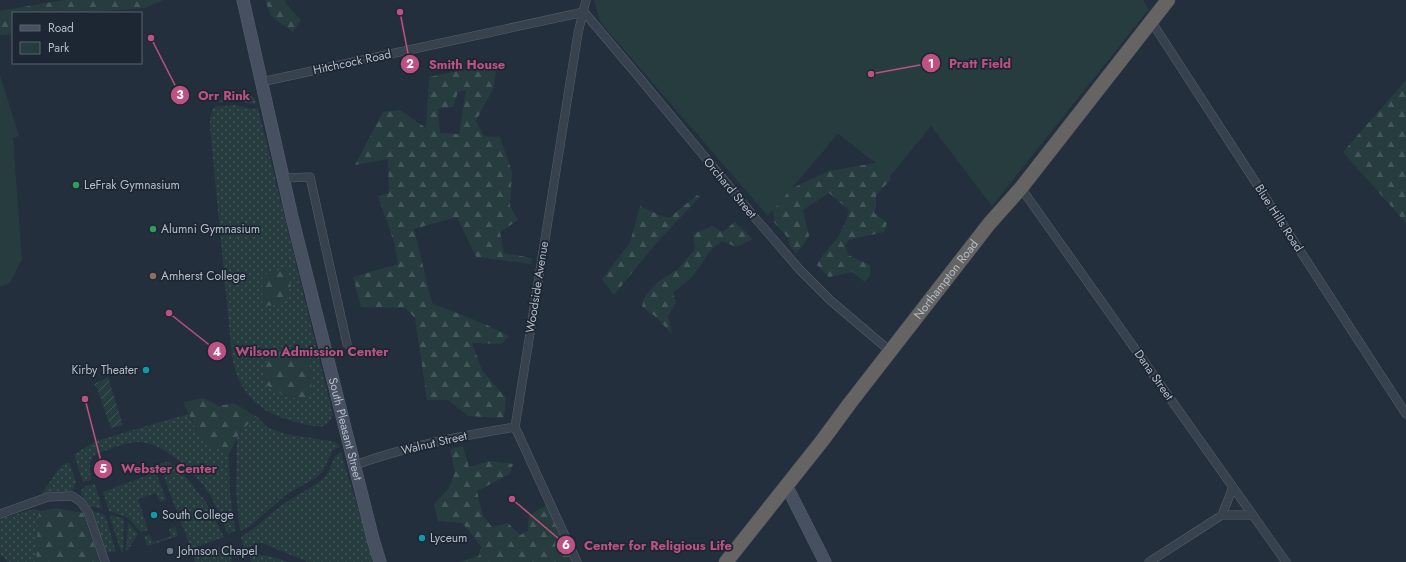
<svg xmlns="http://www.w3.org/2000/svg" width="1406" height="562" font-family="Jost,sans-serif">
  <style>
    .grass { fill: url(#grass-dots) }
    .forest { fill: url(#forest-firs); fill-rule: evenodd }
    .park { fill: #263c3f }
    .garden { fill: url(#garden-furrows) }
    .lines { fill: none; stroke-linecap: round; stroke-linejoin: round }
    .minor-casing { stroke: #565f6c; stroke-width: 9 }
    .secondary-casing { stroke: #565f6c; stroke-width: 13 }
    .trunk-casing { stroke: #434c59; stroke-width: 15 }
    .minor { stroke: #38414e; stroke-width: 8 }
    .secondary { stroke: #465061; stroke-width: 12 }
    .trunk { stroke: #656462; stroke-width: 14 }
    .leisure-dot { fill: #2e9e5b; stroke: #1d2633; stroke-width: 1.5 }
    .education-dot { fill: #8d6e63; stroke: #1d2633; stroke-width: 1.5 }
    .culture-dot { fill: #0f9aa8; stroke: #1d2633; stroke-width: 1.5 }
    .worship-dot { fill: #6b7280; stroke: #1d2633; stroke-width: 1.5 }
    .labels { text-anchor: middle; stroke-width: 3.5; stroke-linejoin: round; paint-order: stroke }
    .street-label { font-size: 12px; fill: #b4bcc9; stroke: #1d2633 }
    .poi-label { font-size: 12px; fill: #b4bcc9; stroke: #1d2633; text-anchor: start }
    .leader { fill: none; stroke: #bd5182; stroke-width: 1.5 }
    .callout-dot { fill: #bd5182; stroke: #1d2633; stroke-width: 1.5 }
    .mark-label { font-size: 12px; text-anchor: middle; font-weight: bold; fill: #fff }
    .callout-label { font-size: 13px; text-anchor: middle; font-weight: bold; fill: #bd5182; stroke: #1d2633; stroke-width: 3.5; stroke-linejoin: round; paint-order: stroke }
  </style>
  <defs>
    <pattern id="grass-dots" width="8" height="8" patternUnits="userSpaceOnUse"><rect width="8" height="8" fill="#263c3f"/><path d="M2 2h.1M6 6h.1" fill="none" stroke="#435659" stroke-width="1.8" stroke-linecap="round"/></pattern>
    <pattern id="forest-firs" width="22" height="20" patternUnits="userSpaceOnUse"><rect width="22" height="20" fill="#263c3f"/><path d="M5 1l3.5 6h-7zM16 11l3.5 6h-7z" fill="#435659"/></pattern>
    <pattern id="garden-furrows" width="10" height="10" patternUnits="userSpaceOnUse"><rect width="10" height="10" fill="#263c3f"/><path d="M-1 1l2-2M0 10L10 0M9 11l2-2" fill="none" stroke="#435659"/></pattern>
  </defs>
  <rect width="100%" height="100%" fill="#242f3e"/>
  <path class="grass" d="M244,91C251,94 253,96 257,103L252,104L235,100L216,103L226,96Z
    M235,105L251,109L258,108L333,415C331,419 328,424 323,426C316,429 281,418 273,414C267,412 260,406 255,402C242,390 235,373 232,356L210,127V117L214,107Z
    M188,414L202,441L229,454L230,493L235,531L228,534C222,521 217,507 210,495C197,474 163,440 136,442C128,442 118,446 110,449C88,456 89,459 91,480L83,482L75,459V454L96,441Z
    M257,417L267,427L285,434L330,441L335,442L340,447L333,450L323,471L317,477L287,494L250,526L240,531L236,494L237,438L241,430Z
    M341,452L374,562H308L262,543L256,544L244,549L241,537C259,526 273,510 291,499C302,492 316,486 325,477C332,469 331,456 341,452Z
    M169,461L185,476L206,502L224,537L191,549L159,464Z
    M68,462L70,464L76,482L72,493L38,499L61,466Z
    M153,464L166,500L160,502L156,493L138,499L148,530L141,532L128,518L109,511L103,492L151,474L149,466Z
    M94,484H95L102,509L90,506L81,494C81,486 87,486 94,484Z
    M34,509L39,511L36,554L38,562H8L0,554V519Z
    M93,511L105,515L116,552H105L92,512Z
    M111,515L123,518L124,520L123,552H121L110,517Z
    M128,523H129L138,534L127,551L126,549Z
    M175,527L178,536L147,546L144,536L150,535L153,542L171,536L169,529Z
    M227,546L232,562H195L193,555L214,547L216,549Z
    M256,554L273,557L288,562H251L250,556Z"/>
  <path class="forest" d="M63,0H163L145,8L77,13H13V34L0,35V11Z
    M265,0H285V3L301,20L293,32L271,16Z
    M477,67L496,69L494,87L476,121L484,136L500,137L512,172L510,206L518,220L500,232L504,253L532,258L531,264L476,257L457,217L414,229L432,303L487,325L509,336L502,344L472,343L482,370L506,398L504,418L468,416L448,400H427L415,318L405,308L361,307L353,277L398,264L394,242L378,196L389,193L388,159L355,165L383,112L400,110L426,128L429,77ZM466,90L459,134L440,133L438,109L453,107L458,92Z
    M1406,80V223L1343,152Z
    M881,162L886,165L891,179L876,195V206L874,213L887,223L884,232L849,240L845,245L848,255L870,265V275L865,282L852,272L829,277L817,265C824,251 833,245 840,234C844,226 847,218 849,210L829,193L803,210L809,236L803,245L796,253L789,244V239L774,222L773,203L784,192L829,171Z
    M697,195L700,197L658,241L614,295L602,279L630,243L640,206L659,215L669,218Z
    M735,222L753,239L736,247L722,241L711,250L693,276L673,293L676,303L668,316L672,334L656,317L642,307L644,298L655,284L678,269L695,249L693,234L713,226L722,232Z
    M286,268L291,286L283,305L262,306V275Z
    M289,348L308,352L313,375L309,400L287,397L265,384V366L273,352Z
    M203,398L219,406L234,403L257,417L241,430L229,454L202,441L183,402Z
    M463,446L469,467L490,461L513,464L510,474L477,491L483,516L492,527L508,523L520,535L528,531L529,515L547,505L574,562H458L479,556L481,547L472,534L462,523L438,521L434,504L449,488L455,472L450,449Z
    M56,508L83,513L100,562H38L36,554L39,511Z"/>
  <path class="park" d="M594,0H1143L1149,9L992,206L931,126L891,175L838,134L768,216L600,22Z
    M0,75L19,136L13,138L22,259L10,283L0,287Z"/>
  <path class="garden" d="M108,377L123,425L111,428L97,388H96L94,384Z"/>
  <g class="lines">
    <g class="minor-casing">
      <path id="minor" d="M1151,21L1406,414
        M261,82L584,12L638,76L756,219L800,270L830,300L890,351
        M283,178L310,177L347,344
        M1021,188L1286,562
        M355,465C408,446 460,436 515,427
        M0,514L48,497L72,496L81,502L88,512L105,562
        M1222,515H1253
        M577,562L515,427L578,33L586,0
        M1149,562L1222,515L1233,487"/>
    </g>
    <g class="secondary-casing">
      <g id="secondary">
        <path id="s1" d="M243,0L292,217L373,539L380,562"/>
        <path d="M786,485L825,562"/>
      </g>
    </g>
    <g class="trunk-casing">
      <g id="trunk">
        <path id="s2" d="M726,562L822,441L850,403L989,224L1021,188L1168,0"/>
      </g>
    </g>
    <use href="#minor" class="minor"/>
    <use href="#secondary" class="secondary"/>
    <use href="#trunk" class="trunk"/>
  </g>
  <g class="leisure-dot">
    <circle cx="76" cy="185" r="4"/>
    <circle cx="153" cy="229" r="4"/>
  </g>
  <circle class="education-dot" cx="153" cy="276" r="4"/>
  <g class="culture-dot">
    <circle cx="146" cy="370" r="4"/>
    <circle cx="154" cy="515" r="4"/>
    <circle cx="422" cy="538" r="4"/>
  </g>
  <circle class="worship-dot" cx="170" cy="551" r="4"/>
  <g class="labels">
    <g class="street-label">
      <text transform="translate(352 62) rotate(-12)" y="4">Hitchcock Road</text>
      <text transform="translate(730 188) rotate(50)" y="4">Orchard Street</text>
      <text transform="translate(1279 218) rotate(57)" y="4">Blue Hills Road</text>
      <text dy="4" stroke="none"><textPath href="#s2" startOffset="358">Northampton Road</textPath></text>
      <text transform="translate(537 287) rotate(-81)" y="4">Woodside Avenue</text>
      <text transform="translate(1154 375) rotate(55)" y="4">Dana Street</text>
      <text dy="4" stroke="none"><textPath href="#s1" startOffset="441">South Pleasant Street</textPath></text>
      <text transform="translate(434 443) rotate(-13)" y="4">Walnut Street</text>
    </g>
    <g class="poi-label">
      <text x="84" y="189">LeFrak Gymnasium</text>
      <text x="161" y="233">Alumni Gymnasium</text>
      <text x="161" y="280">Amherst College</text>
      <text x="138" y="374" text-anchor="end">Kirby Theater</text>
      <text x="162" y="519">South College</text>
      <text x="430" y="542">Lyceum</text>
      <text x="178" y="555">Johnson Chapel</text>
    </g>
  </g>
  <path class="leader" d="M871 74L931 63M400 12L410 64M151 38L180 95M169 313L217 351M85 399L103 469M512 499L566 545"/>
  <g class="callout-dot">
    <circle cx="871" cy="74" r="4"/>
    <circle cx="400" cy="12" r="4"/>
    <circle cx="151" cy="38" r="4"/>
    <circle cx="169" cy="313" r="4"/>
    <circle cx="85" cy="399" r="4"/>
    <circle cx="512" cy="499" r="4"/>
    <circle cx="931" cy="63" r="10"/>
    <circle cx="410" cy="64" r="10"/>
    <circle cx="180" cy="95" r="10"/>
    <circle cx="217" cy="351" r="10"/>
    <circle cx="103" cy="469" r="10"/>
    <circle cx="566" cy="545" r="10"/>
  </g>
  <g class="mark-label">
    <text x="931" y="68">1</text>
    <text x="410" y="68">2</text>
    <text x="180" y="99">3</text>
    <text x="217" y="356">4</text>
    <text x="103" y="473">5</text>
    <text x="566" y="549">6</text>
  </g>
  <g class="callout-label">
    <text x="980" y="68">Pratt Field</text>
    <text x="467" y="69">Smith House</text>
    <text x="224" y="100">Orr Rink</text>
    <text x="312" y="356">Wilson Admission Center</text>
    <text x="169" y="473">Webster Center</text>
    <text x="658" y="550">Center for Religious Life</text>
  </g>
  <rect x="12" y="12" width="130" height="52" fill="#1d2633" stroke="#59626f"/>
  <rect x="20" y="25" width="20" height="6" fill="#465061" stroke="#59626f"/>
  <text x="48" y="32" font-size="12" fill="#b4bcc9">Road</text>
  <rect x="20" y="42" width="20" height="12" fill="#263c3f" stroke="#59626f"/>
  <text x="48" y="52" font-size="12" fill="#b4bcc9">Park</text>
</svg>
